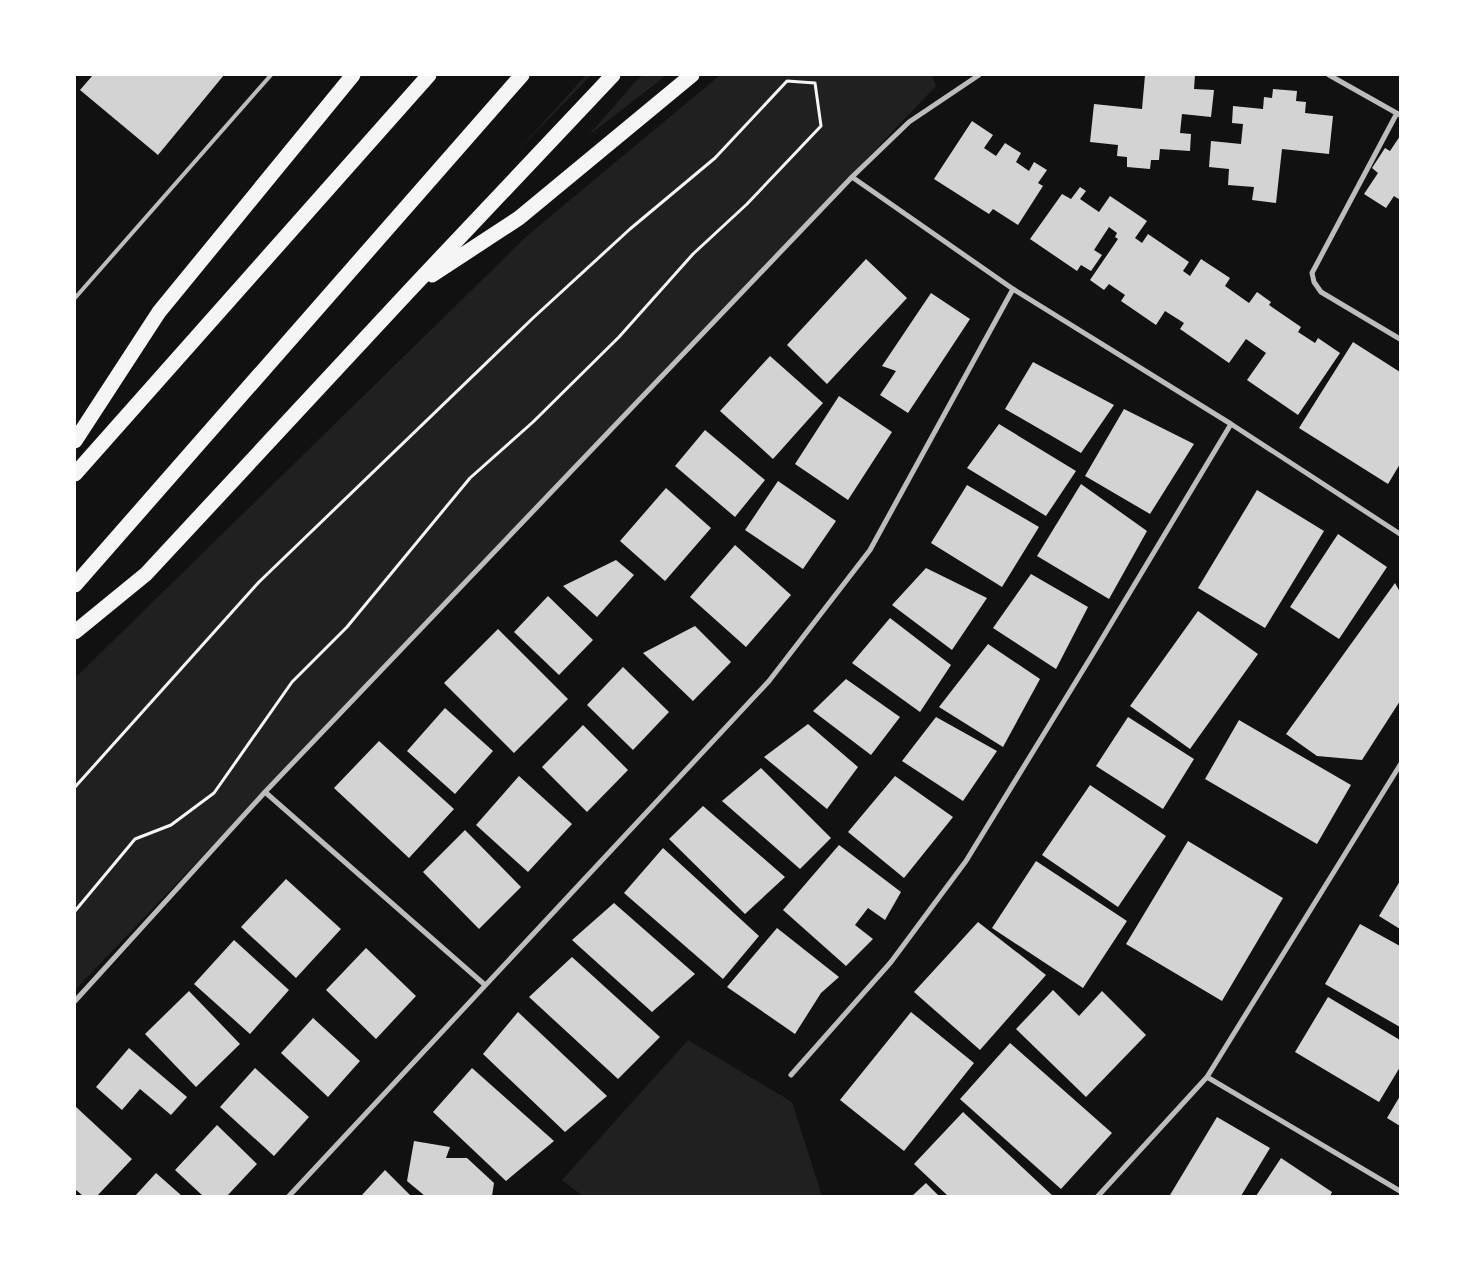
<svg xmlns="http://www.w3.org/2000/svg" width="1475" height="1271" font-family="'PT Sans',sans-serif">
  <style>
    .green { fill: #202020 }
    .building { fill: #d3d3d3 }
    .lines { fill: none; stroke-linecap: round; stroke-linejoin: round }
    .path { stroke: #f5f5f5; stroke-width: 3 }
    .service { stroke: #bcbcbc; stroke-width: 4 }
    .minor { stroke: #bcbcbc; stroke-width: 5 }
    .motorway { stroke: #f5f5f5; stroke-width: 15 }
  </style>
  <rect width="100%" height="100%" fill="#111"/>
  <path class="green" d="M586,75H591L513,156Z
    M643,75H667L588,136L635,82Z
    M720,75H932L936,86L75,990V678L529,234Z
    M688,1040L792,1102L822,1196H583L562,1180Z"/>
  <path class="building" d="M93,75H224L158,155L80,90Z
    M1145,75H1195L1194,89L1214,90L1211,117L1182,114L1180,133L1191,134L1190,151L1160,149L1159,160H1151L1150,169L1127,167V157L1117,156L1118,145L1090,142L1094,104L1142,109Z
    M1273,89L1297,91L1296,101L1306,102L1305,113L1333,116L1329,154L1282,149L1276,203L1252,200L1254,187L1228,185L1229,169L1209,167L1211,141L1241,144L1243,124L1232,123L1233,106L1263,109L1264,97L1272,98Z
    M972,121L993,135L984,148L996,156L1005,143L1021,153L1016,162L1029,171L1034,162L1047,170L1038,183L1043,186L1018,225L993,209L989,214L934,179Z
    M1400,136V200L1394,196L1386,208L1364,194L1378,173L1372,168L1385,148L1390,151Z
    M1080,187L1086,191L1080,199L1099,212L1110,196L1147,221L1135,238L1142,243L1148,234L1189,262L1183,271L1190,276L1201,259L1230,278L1225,286L1249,303L1257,292L1271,302L1269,305L1301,327L1298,332L1315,343L1318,338L1340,353L1298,415L1247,380L1266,353L1246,339L1229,363L1180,329L1184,323L1165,311L1156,325L1121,301L1125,295L1109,284L1104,290L1090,280L1118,239L1115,237L1117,233L1109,227L1094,250L1102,255L1091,271L1081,265L1077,271L1030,239L1062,194L1071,199Z
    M866,259L907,298L827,384L787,345Z
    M931,293L970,319L908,413L880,395L896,371L882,366Z
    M1353,342L1400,372V464L1388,484L1299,428Z
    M770,356L823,403L773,459L720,411Z
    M1033,362L1114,405L1081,453L1005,409Z
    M839,396L892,432L848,500L795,464Z
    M1124,409L1194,444L1150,514L1085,476Z
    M999,424L1076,471L1046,516L967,468Z
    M705,430L765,480L735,517L675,466Z
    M778,481L836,521L803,569L745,530Z
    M1081,484L1147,531L1109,599L1037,556Z
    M967,485L1039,527L1002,587L931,543Z
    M666,488L711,528L665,581L620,541Z
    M1257,490L1324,531L1265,628L1198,588Z
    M1338,534L1387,567L1339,639L1290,607Z
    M735,545L791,595L746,647L690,597Z
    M616,560L634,575L597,617L563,586Z
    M926,568L987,598L952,650L892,605Z
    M1031,574L1088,607L1056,669L993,628Z
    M1395,583L1400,592V701L1362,760L1317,756L1286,734Z
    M548,596L593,640L559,675L514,632Z
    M1198,611L1258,654L1190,749L1130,706Z
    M890,618L951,665L920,712L852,663Z
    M695,626L731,662L693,701L643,653Z
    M498,629L568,699L514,753L444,683Z
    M988,644L1040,679L1003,747L939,707Z
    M623,667L669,712L633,750L587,705Z
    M846,679L900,717L871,755L813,711Z
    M445,708L493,751L455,794L407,751Z
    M936,717L997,751L963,801L902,761Z
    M1128,717L1194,759L1163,809L1096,766Z
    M1239,720L1351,785L1317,844L1205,779Z
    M808,724L858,767L827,809L764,757Z
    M583,725L628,770L587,812L542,767Z
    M379,741L454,809L409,858L334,788Z
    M761,768L831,838L800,869L722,801Z
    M519,776L572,824L528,872L476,825Z
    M895,776L953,817L904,878L848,832Z
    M1090,785L1166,836L1118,907L1042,855Z
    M703,806L785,877L745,914L669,839Z
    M465,830L521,887L479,929L423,872Z
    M1188,841L1283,898L1222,1001L1126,944Z
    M839,845L901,892L885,920L868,908L855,925L873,939L846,966L783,910Z
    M663,848L759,936L723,979L624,893Z
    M1036,861L1127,921L1083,988L992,928Z
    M286,879L341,929L296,978L241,927Z
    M1400,881V929L1379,916Z
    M614,903L695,974L652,1012L572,940Z
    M978,922L1046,975L980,1050L914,992Z
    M1360,924L1400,946V1027L1325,984Z
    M777,928L839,977L821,993L795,1034L727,987Z
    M234,940L289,990L250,1034L194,984Z
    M366,948L416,996L376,1039L326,990Z
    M572,957L660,1037L618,1079L529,997Z
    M1053,990L1079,1016L1102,991L1146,1035L1086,1097L1016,1029Z
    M189,991L240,1044L196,1087L145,1034Z
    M1328,997L1400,1040V1067L1379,1102L1295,1052Z
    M518,1012L607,1096L565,1132L483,1054Z
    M911,1012L974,1063L904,1151L840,1100Z
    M313,1018L360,1061L328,1097L281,1053Z
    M1010,1043L1112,1133L1061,1189L960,1099Z
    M129,1048L187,1097L171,1115L140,1089L122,1110L96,1087Z
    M255,1068L309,1117L274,1156L220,1107Z
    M472,1068L554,1141L506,1181L433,1112Z
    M1400,1096V1126L1387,1118Z
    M75,1106L132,1159L97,1196H83L75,1189Z
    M963,1112L1053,1196H948L914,1164Z
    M1217,1117L1270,1148L1241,1196H1172L1170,1195Z
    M217,1125L257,1164L227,1196H203L175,1170Z
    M414,1141L450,1147L446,1158H467L494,1183L492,1196H425L407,1181Z
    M1281,1158L1332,1192L1330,1196H1256Z
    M385,1170L411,1196H361Z
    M156,1173L182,1196H135Z
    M926,1183L939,1196H912Z"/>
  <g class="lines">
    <path class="path" d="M75,787L259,582L533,318L630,229L715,158L787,81L815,83L821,126L747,204L693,254L619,337L533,422L470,478L347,627L292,682L214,793L171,825L135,839L75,911"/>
    <path class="service" d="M75,298L271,75"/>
    <path class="minor" d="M1329,75L1400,115
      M1397,113L1312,273L1314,282L1321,292L1400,339
      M852,177L1013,289L1231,424L1400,534
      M265,792L485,985
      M75,1001L265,792L852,177L909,122L979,75
      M791,1075L891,962L966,861L1091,657L1231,424
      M1207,1077L1400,1191
      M289,1196L769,681L870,550L1013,289
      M1098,1196L1207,1077L1400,765"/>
    <path class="motorway" d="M432,275L519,218L692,75
      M75,441L159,312L353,75
      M75,474L429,75
      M75,585L522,75
      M75,632L146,574L410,290L613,75"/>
  </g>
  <rect width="1475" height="1271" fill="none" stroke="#ffffff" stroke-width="152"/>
</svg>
